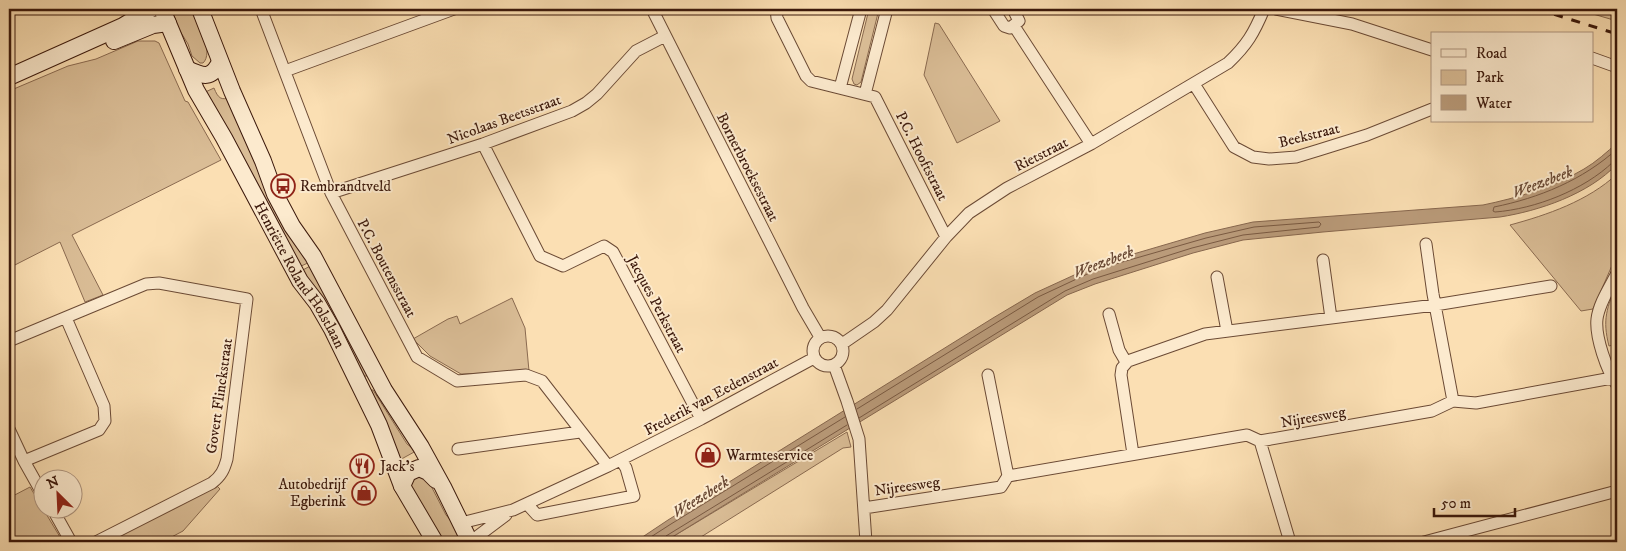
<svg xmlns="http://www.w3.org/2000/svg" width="1626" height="551" font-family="'IM FELL DW Pica',serif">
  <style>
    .green { fill: #dabd96; stroke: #8a6a50 }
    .water { fill: #ba9b7a; stroke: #87674e }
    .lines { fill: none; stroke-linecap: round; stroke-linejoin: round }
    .shore { stroke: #7a5a42; stroke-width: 1 }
    .street-casing { stroke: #6b4a35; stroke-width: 13 }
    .secondary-casing { stroke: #3b180b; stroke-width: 18 }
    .street { stroke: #fceace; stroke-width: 11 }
    .secondary { stroke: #fceace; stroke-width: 16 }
    .rail { stroke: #3b180b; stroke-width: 3; stroke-dasharray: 9 9; stroke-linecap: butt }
    .labels { text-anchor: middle; stroke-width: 4; stroke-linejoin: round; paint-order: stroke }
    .street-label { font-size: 15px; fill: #3b180b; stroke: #fceace }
    .poi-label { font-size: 15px; fill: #3b180b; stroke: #fceace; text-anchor: start }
    .water-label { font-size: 16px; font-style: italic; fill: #674632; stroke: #fceace }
  </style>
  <rect width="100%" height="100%" fill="#fbdfb3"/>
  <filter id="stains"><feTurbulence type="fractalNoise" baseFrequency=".004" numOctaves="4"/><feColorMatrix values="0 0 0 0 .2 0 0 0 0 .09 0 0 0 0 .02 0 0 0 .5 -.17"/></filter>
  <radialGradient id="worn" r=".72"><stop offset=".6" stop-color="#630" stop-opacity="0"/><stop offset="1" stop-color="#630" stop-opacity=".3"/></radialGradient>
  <path class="green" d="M175,9H195C199,21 214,53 203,63H200L192,56L188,44L170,15Z
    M869,9H879L861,82L857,85L854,84L852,79Z
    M1576,9H1617V21Z
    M935,23L939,24L1000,121L957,143L924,75Z
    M138,41H155L159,43L185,101L188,102L221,160L72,235L103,295L85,302L60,242L9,268V91L68,66L96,59Z
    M214,88C218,98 221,101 231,97L312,261L297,268L201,94Z
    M1617,174V254L1593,309L1581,311L1510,225C1547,215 1588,201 1617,174Z
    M314,264L371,376H359L299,272Z
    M1617,283V344L1609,346C1602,319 1607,308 1617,283Z
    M512,298L525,328L529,371L461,374L430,356L413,339L448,319L457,316L460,324Z
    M368,390H373L407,444L416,451L396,462Z
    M847,432L851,447L843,448L693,542H664Z
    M415,475L427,478L446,515L460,531L467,542H440L408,481Z
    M217,486L220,489L183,531L162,542H107Z
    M30,487L63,542H9V498Z"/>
  <path class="water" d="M1617,143V164C1589,194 1539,211 1500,217L1323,232L1243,240L1193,253L1095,284L1067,295L664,542H635L668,520L993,318L1035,293L1096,265L1205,233L1253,222L1483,205C1517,198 1554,187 1584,169C1596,162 1607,152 1617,143Z"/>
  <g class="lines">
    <path class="shore" d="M1617,149C1583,180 1539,198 1494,207L1493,211L1495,212C1535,209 1584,190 1613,162L1617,161
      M857,409L1038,297L1098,269L1206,238L1254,227L1319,222L1321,224L1319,227L1243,235L1192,248L1093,279L1065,291L859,418
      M643,542L671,524L845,417
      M663,542L666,536L847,425"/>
    <g class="street-casing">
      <path id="street" d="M261,9L331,193L417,357L457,381L526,375L542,381L608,466
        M652,9L803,308L820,337
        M776,9L777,18L806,76L811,81L875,97L946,237
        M993,9L1004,26L1010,28L1019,21L1013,9
        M1276,9L1352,24L1432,50
        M1014,26L1091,144
        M1592,58L1617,67
        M285,71L454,9
        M1194,84L1234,147L1253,157L1269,159L1296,157L1319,150L1367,135L1432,109
        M840,88L861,9
        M865,94L887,9
        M483,144L540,256L563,266L604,246L613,252L701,419
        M331,193L483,144L572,111L586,103L597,94L636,51L665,36
        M1426,244L1433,294L1453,401
        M1323,260L1331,318
        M1617,273C1610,287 1599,303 1597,319C1595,337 1607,371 1617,385
        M1217,277L1227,331
        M1109,314L1119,350L1126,362
        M813 351a15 15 0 1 1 30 0a15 15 0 1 1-30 0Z
        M9,341L146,284L159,283L247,299L227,459C224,470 221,476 212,483L96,542
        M842,344L874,322L887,310L946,237L969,213L1007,188L1091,144L1228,63C1247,45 1254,33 1264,9
        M834,365L847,401L859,439L866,542
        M988,375L1008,476
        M9,429L24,461L42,493
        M1260,441L1290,542
        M458,449L580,432
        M1133,454L1121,375L1122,368L1128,361L1205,334L1435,305L1551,286
        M24,461L99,430L105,421L104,406L66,318
        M527,504L537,515L634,496L626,468L621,460
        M52,508L71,542
        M864,508L1001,487L1008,476L1247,435L1260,441L1432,411L1453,401L1476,403L1612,378
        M461,523L513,510L608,466L701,419L814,358
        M470,542L506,515
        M1424,542L1617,491"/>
    </g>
    <g class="secondary-casing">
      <g id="secondary">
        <path id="s1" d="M162,9L196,90L224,138L300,281L317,303L332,329L379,425L402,486L435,542"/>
        <path d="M200,9L232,91L263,161L275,194L292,226L313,256L384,390L421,447L443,487L470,542"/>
        <path d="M114,41L153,25L168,23"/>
        <path d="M187,69C203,76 211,80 220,62"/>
        <path d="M9,77L123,26L151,9"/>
        <path d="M402,486L408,473L419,468L428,472L436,480"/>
      </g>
    </g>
    <use href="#street" class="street"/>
    <use href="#secondary" class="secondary"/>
    <path class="rail" d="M1537,9L1617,34"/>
  </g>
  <defs>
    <g id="bus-ring" transform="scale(1.25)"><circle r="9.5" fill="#fceace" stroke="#8f2418" stroke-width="1.5"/><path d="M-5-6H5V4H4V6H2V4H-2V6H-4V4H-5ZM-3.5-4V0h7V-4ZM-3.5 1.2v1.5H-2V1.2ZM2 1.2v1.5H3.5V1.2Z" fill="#8f2418"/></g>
    <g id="shop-ring" transform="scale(1.25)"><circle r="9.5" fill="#fceace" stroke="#8f2418" stroke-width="1.5"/><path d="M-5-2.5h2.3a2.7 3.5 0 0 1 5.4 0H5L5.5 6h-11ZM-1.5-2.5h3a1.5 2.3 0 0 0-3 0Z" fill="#8f2418"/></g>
    <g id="restaurant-ring" transform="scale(1.25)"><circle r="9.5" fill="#fceace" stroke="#8f2418" stroke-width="1.5"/><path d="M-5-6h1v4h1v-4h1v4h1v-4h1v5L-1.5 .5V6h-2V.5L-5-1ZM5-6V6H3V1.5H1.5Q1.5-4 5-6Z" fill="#8f2418"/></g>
  </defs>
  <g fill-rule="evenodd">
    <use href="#bus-ring" x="283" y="186"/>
    <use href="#shop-ring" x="708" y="455"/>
    <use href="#restaurant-ring" x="362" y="466"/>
    <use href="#shop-ring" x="364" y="493"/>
  </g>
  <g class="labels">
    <g class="street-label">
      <text transform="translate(504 119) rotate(-20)" y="5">Nicolaas Beetsstraat</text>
      <text transform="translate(1309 135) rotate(-14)" y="5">Beekstraat</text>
      <text transform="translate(1041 154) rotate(-27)" y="5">Rietstraat</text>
      <text transform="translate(922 156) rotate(63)" y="5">P.C. Hooftstraat</text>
      <text transform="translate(748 167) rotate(63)" y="5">Bornerbroeksestraat</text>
      <text transform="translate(387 268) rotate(62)" y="5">P.C. Boutensstraat</text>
      <text dy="5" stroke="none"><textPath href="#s1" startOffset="300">Henriëtte Roland Holstlaan</textPath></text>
      <text transform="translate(657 304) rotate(62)" y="5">Jacques Perkstraat</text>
      <text transform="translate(219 396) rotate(-82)" y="5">Govert Flinckstraat</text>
      <text transform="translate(711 396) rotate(-28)" y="5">Frederik van Eedenstraat</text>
      <text transform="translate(1313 417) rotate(-10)" y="5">Nijreesweg</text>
      <text transform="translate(907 486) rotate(-8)" y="5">Nijreesweg</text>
    </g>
    <g class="poi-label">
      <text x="300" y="191">Rembrandtveld</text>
      <text x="726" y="460">Warmteservice</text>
      <text x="380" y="471">Jack's</text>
      <text x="346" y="489" text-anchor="end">Autobedrijf<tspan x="346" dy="17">Egberink</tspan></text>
    </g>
    <g class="water-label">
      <text transform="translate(1542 181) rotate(-21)" y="6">Weezebeek</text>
      <text transform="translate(1103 261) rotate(-21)" y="6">Weezebeek</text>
      <text transform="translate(700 496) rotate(-32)" y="6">Weezebeek</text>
    </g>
  </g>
  <rect width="1626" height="551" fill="none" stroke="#fbdfb3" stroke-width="30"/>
  <rect x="10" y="10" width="1606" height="531" fill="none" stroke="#3b180b" stroke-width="2.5"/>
  <rect x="15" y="15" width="1596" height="521" fill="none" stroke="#3b180b"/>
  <rect x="1431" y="32" width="162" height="90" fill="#fceace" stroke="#af9680"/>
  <rect x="1441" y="49" width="25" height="8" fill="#fceace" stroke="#af9680"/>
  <text x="1476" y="58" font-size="15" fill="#3b180b">Road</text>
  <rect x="1441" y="70" width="25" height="15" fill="#dabd96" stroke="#af9680"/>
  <text x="1476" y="82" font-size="15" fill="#3b180b">Park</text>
  <rect x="1441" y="95" width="25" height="15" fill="#ba9b7a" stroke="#af9680"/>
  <text x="1476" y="108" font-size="15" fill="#3b180b">Water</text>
  <g transform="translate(58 494) rotate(336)"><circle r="24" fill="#fceace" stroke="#af9680"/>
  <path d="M0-4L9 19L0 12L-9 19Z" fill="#8f2418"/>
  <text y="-8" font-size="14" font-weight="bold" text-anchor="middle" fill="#3b180b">N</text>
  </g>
  <path d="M1434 508v8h81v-8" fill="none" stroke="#3b180b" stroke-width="2.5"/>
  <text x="1441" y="508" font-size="15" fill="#3b180b" stroke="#fceace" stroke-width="4" paint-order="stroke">50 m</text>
  <rect width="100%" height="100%" filter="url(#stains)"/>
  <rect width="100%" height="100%" fill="url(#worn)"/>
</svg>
